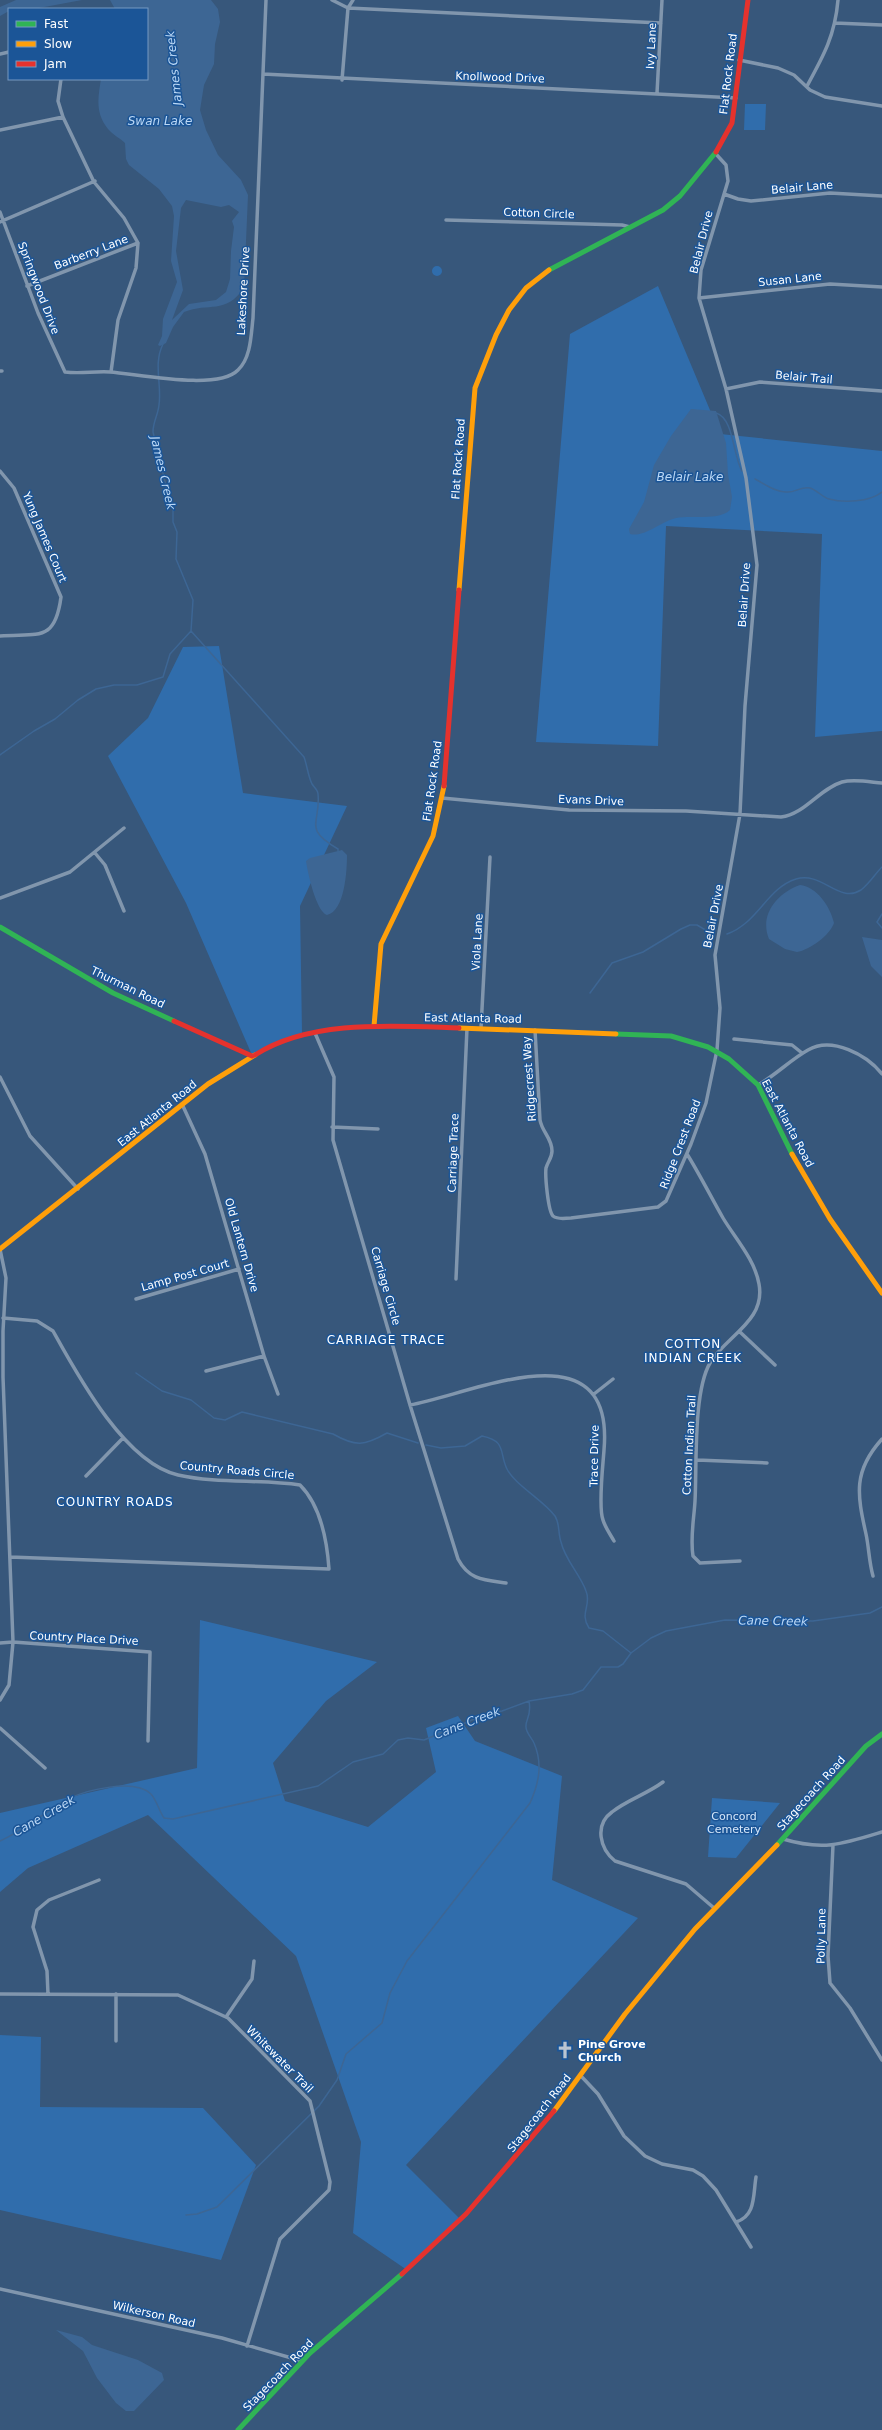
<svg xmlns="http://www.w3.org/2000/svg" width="882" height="2430" font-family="'DejaVu Sans',sans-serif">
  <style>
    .green { fill: #306dac }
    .water { fill: #3d6694; fill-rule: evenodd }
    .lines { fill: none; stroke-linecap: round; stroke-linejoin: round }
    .stream { stroke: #3d6694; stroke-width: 1.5 }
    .street { stroke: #8196ad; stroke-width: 3.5 }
    .fast { stroke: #30b455; stroke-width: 5 }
    .slow { stroke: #ff9f0a; stroke-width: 5 }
    .jam { stroke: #e5322d; stroke-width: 5 }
    .labels { text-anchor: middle; stroke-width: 3; stroke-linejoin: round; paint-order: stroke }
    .street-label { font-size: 11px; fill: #fff; stroke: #1b5597 }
    .park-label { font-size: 11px; fill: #d6e8fb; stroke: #1b5597 }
    .poi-label { font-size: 11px; font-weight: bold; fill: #fff; stroke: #1b5597; text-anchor: start }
    .water-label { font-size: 12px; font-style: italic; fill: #bbd8f6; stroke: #1b5597 }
    .neighbourhood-label { font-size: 12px; letter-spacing: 1px; fill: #fff; stroke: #1b5597 }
  </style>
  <rect width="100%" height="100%" fill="#37577b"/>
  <path class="green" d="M745,104H766L765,130H744Z
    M432 271a5 5 0 1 1 10 0a5 5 0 1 1-10 0Z
    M658,286L720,434L882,451V731L815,737L822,534L666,526L658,746L536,742L570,334Z
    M219,646L243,793L347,806L300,906L302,1034L252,1055L186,903L108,756L148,718L183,647Z
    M200,1620L377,1662L326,1701L273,1763L285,1801L368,1827L436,1772L426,1728L458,1716L475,1741L562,1776L552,1880L638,1918L406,2165L461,2220L407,2270L353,2233L361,2142L296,1956L148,1815L28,1868L0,1892V1813L197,1768Z
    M712,1798L780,1803L736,1858L708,1857Z
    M0,2035L41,2037L40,2107L203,2108L256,2165L221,2260L0,2210Z"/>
  <path class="water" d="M16,0H82L39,8L9,9V11L0,16V7Z
    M110,0H211L218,9L220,22L215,44L214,64L204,85L200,110L206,130L218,155L241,180L248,195L244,288C225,315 209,302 184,312L173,327L166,343L160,346L158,345L162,336L163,319L177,282L171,261L174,216L172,206L159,189L129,165L126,159L125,143C120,138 113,135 108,129C95,113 98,98 101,79H147V9H115ZM186,200L221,207L229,205L239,212L232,221L234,227L231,251L230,279L226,292L216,300L189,304L172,320L183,290L176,251L181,208Z
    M691,409L716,411L726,443L728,474L732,497L730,510C719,521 691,515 676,518C662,521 644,538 630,534L629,529L644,502L654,465L671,436Z
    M342,850L347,855C347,870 345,911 327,915C316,911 308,874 306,861L310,858Z
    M800,885C817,887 830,906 834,923C830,935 810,950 797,952L785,949L769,939C759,915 777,893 800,885Z
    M862,937L882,940V977L871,966Z
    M56,2330L82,2337L92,2345L138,2360L162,2373L164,2380L134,2411H126L116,2403L97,2378L83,2351Z"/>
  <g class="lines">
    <path class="stream" d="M716,413C734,418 733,457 742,471
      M755,479C765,484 775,492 786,492C795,493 801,486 810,488C817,490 822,497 829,499C844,503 869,502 882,492
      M191,631L304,757C307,765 308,776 312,784C314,787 318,790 318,794C321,824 302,828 338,849V851
      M0,755L34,731L55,719L78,700L96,689L114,685H137L163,677L170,654L191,631L193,600L176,559L177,532L173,522V505L168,494L153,432C153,422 158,415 159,405C162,384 153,364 163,344
      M882,914L877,922L882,928
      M727,934C758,923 767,888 796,879C822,871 839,904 861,890C869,884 875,874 882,867
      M590,993L612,963L643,952L681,929L690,925H697L714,935
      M136,1373L162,1391L191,1400L214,1418L225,1420L242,1412L333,1434C356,1447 364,1446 387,1433L418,1443
      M426,1445L441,1448L465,1446L482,1436C507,1441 499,1453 507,1469C515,1485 543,1500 555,1516C560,1524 558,1534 561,1542C565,1560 580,1574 586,1591C592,1605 579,1613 589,1628L603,1631L631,1653
      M0,1841C25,1830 44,1812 68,1799C86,1790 134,1778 151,1794C157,1801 159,1811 164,1818L173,1819L318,1786L353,1762L383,1754L398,1740L408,1738L424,1740L489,1713L502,1711L529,1701L572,1694L583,1690L601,1667H618L623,1664L631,1653L651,1638L666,1631L725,1620L813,1621L870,1613L882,1607
      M186,2215L197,2214L217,2207L319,2106L337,2080L346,2054L382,2023L390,1993L407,1961L530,1803C539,1783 543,1764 534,1743C532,1738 526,1733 526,1727C525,1720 532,1716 529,1701"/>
    <path class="street" d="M332,0L348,8L661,23
      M835,23L882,25
      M0,54L9,52
      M739,60L778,68L794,75L810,90L825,97L882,106
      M263,74L736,98
      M61,79L58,101L63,117L94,182L124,218L138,243L136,268L118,320L111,372
      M342,80L348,8L353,0
      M807,86C824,55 835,35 838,0
      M657,93L662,0
      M0,130L63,117
      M724,194L738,199L751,201L830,193L882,196
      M0,212L38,313L65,372C80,374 95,371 110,372C138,374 218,391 238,370C251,358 251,335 253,318L266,0
      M446,220L622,225L630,227
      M0,222L95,181
      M27,286L138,243
      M699,298L830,284L882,287
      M0,371H2
      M726,389L760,382L882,391
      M0,471L14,488L61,597C55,643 38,633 0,636
      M442,798L569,810L686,811L781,817C805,814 819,789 842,782C854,779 870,782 882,783
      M95,853L105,865L124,911
      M0,898L70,872L124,828
      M481,1028L490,857
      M535,1030L540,1120C542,1132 552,1138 552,1151C552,1158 548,1161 546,1168C545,1176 548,1211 553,1216C558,1220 565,1218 571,1218L658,1207L666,1201L691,1144L706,1103L717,1050L720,1008L715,955L740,814L745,706L757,565L746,478L726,389L699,298L701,270L728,181L726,165L715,153
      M315,1033L334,1077L333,1140L410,1405L458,1559C469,1580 484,1580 506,1583
      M734,1039L792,1045L802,1053
      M0,1077L30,1136L78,1189
      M758,1085C776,1075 790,1060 808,1050C832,1036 867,1055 882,1074
      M182,1104L205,1154L264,1356L278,1394
      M332,1127L378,1129
      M687,1154C700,1175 711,1197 723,1218C735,1238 755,1260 759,1284C766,1321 726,1336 710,1363C693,1392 697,1466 695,1501C694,1519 690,1538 693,1556L700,1563L740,1561
      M456,1279L467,1028
      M136,1299L239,1269
      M3,1318L37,1321L53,1331C78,1376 125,1463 178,1475C218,1484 260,1479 300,1485C321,1506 327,1540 329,1569L10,1557
      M740,1332L775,1365
      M206,1371L264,1356
      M594,1394L613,1379
      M410,1405C473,1394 615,1324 604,1450C603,1465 598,1507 603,1520C605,1527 610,1534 614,1541
      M697,1460L767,1463
      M86,1476L123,1438
      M873,1576C869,1562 869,1548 866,1534C857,1494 853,1471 882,1439
      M0,1643L13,1642L150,1652L148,1741
      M0,1700L9,1685L13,1642L3,1377V1331L6,1278L0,1249
      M0,1728L45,1768
      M663,1782C647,1794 627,1800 612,1812C594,1825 600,1849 615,1861L686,1884L714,1908
      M783,1839C823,1851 843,1844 882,1832
      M833,1845L828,1956L830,1983L850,2008L882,2060
      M0,1994L178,1995L228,2018L310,2101L330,2182L329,2190L280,2239L247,2346
      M48,1994L47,1971L33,1927L37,1910L49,1900L99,1880
      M226,2017L252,1979L254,1961
      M116,2041V1994
      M581,2076L598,2094L624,2136L645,2156L662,2164L693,2170L703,2176L716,2190L751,2247
      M736,2222C756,2216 753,2195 756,2177
      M0,2289L222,2338L302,2361"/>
    <path class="fast" d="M549,270L663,210L680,196L716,152
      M0,927L113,993L174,1021
      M616,1034L671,1036L708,1047L729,1059L758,1085L792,1154
      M777,1845L866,1746L882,1734
      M238,2430L310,2353L402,2274"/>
    <path class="slow" d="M459,590L475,388L496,335L509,310L526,288L549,270
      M374,1026L381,944L433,836L444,786
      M459,1028L616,1034
      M792,1154L830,1219L882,1293
      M0,1249L208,1084L255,1055
      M554,2111L625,2014L695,1929L777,1845"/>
    <path class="jam" d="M716,152L732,123L748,0
      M444,786L459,590
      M174,1021L252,1056
      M255,1055C311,1019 395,1026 459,1028
      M402,2274L466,2214L554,2111"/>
  </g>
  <defs>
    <g id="church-bare" transform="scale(1.38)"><path d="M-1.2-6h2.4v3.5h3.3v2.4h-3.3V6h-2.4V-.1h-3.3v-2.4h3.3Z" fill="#b9c4d1" stroke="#1b5597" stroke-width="2.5" paint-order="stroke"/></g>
  </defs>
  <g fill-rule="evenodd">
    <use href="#church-bare" x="565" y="2050"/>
  </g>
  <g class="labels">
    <g class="street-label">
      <text transform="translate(651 46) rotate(-87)" y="4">Ivy Lane</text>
      <text transform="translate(728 74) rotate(-83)" y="4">Flat Rock Road</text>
      <text transform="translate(500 77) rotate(2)" y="4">Knollwood Drive</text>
      <text transform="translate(802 187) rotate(-5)" y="4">Belair Lane</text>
      <text transform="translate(539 213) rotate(2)" y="4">Cotton Circle</text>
      <text transform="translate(701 242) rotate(-76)" y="4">Belair Drive</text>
      <text transform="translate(91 252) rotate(-21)" y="4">Barberry Lane</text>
      <text transform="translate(790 279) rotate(-6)" y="4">Susan Lane</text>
      <text transform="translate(39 288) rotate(69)" y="4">Springwood Drive</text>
      <text transform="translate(243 291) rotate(-87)" y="4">Lakeshore Drive</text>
      <text transform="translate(804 377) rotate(5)" y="4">Belair Trail</text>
      <text transform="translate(458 459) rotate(-86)" y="4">Flat Rock Road</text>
      <text transform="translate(45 537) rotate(67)" y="4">Yung James Court</text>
      <text transform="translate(744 595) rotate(-86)" y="4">Belair Drive</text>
      <text transform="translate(432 781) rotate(-82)" y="4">Flat Rock Road</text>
      <text transform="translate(591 800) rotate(2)" y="4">Evans Drive</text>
      <text transform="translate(713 916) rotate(-79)" y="4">Belair Drive</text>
      <text transform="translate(477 942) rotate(-87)" y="4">Viola Lane</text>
      <text transform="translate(128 987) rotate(26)" y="4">Thurman Road</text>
      <text transform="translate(473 1018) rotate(1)" y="4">East Atlanta Road</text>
      <text transform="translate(529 1079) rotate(-94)" y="4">Ridgecrest Way</text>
      <text transform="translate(157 1113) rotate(-39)" y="4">East Atlanta Road</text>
      <text transform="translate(788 1123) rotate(62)" y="4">East Atlanta Road</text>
      <text transform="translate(680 1144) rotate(-69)" y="4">Ridge Crest Road</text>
      <text transform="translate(453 1153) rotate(-88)" y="4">Carriage Trace</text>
      <text transform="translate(242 1245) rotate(74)" y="4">Old Lantern Drive</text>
      <text transform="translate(185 1275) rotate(-16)" y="4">Lamp Post Court</text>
      <text transform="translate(386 1286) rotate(74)" y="4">Carriage Circle</text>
      <text transform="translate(689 1445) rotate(-87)" y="4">Cotton Indian Trail</text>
      <text transform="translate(594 1456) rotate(-89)" y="4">Trace Drive</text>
      <text transform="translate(237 1470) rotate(5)" y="4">Country Roads Circle</text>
      <text transform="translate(84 1638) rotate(3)" y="4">Country Place Drive</text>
      <text transform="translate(811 1793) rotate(-48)" y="4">Stagecoach Road</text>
      <text transform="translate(821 1936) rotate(-89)" y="4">Polly Lane</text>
      <text transform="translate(280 2059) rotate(45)" y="4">Whitewater Trail</text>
      <text transform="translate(539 2113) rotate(-52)" y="4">Stagecoach Road</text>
      <text transform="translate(154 2314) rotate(13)" y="4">Wilkerson Road</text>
      <text transform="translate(278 2375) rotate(-46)" y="4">Stagecoach Road</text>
    </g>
    <g class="park-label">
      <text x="734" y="1820">Concord<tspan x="734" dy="13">Cemetery</tspan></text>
    </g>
    <g class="poi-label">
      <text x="578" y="2048">Pine Grove<tspan x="578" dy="13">Church</tspan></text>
    </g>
    <g class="water-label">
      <text transform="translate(174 68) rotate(-96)" y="4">James Creek</text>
      <text x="160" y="125">Swan Lake</text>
      <text transform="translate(163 473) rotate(77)" y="4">James Creek</text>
      <text x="690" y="481">Belair Lake</text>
      <text transform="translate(773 1621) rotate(1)" y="4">Cane Creek</text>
      <text transform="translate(467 1723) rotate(-21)" y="4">Cane Creek</text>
      <text transform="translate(44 1816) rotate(-30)" y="4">Cane Creek</text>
    </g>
    <g class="neighbourhood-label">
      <text x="386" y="1344">CARRIAGE TRACE</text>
      <text x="693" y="1348">COTTON<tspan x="693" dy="14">INDIAN CREEK</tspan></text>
      <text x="115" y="1506">COUNTRY ROADS</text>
    </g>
  </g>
  <rect x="8" y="8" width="140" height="72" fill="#1b5597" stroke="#7699c1"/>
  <rect x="16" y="21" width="20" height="6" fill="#30b455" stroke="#7699c1"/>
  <text x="44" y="28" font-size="12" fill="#ffffff">Fast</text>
  <rect x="16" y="41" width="20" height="6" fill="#ff9f0a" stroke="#7699c1"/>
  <text x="44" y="48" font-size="12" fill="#ffffff">Slow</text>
  <rect x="16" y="61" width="20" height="6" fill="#e5322d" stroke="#7699c1"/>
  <text x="44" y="68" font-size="12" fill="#ffffff">Jam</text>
</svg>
